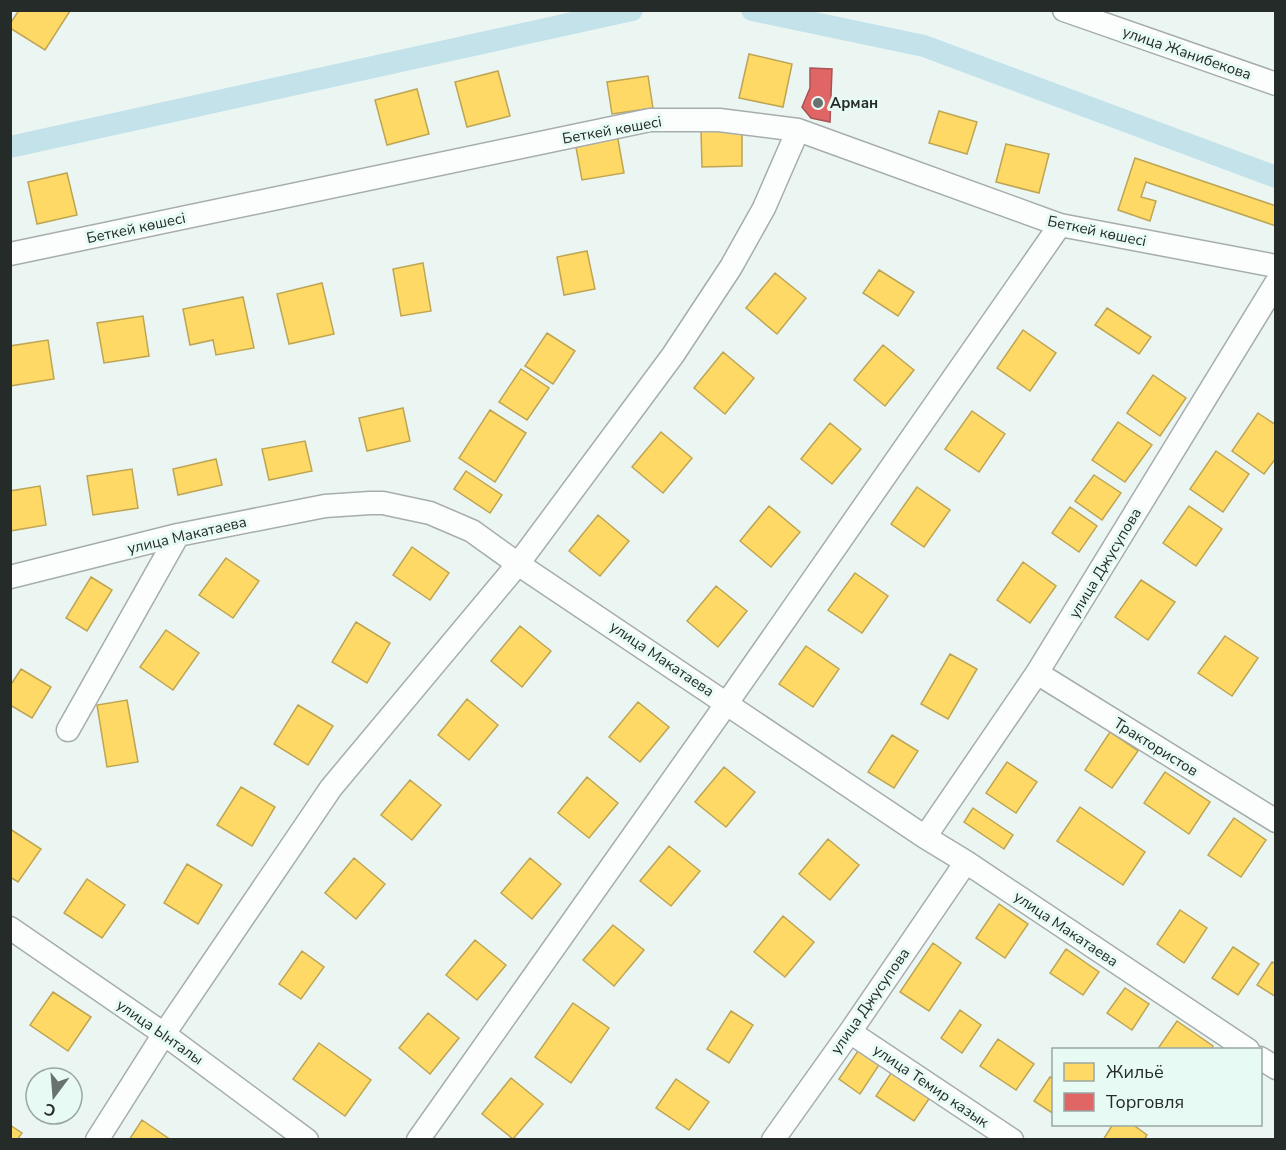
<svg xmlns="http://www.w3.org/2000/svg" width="1286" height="1150" font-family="'Nunito Sans',sans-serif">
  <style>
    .homes { fill: #ffd966; stroke: #bda554; stroke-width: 1.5 }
    .shops { fill: #e06666; stroke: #a85454; stroke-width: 1.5 }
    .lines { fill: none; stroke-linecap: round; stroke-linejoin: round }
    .canal { stroke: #c3e2ea; stroke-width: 22 }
    .minor-casing { stroke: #a6adac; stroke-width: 25 }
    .minor { stroke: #fcfefd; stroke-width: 22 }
    .poi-dot { fill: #6a7270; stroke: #e7faf4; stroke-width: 2 }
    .labels { text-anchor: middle; stroke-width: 6; stroke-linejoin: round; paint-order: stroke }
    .street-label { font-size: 15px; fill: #242b29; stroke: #e7faf4 }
    .poi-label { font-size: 15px; font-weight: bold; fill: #242b29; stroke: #e7faf4; text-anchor: start }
  </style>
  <rect width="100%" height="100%" fill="#ebf6f3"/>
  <path class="homes" d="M19,10H70V11L45,50L10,28V24Z
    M749,54L792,64L783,107L739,98Z
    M498,71L510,116L467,127L455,82Z
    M648,76L653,108L612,114L607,82Z
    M417,89L429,134L387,145L375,100Z
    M939,111L977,122L967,154L929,143Z
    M742,130V166L702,167L701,131Z
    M617,134L624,173L582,180L575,142Z
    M1006,144L1049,154L1039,193L996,182Z
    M1135,158L1276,206V226L1146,182L1141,197L1156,201L1150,221L1118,210Z
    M67,173L77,215L37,224L28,182Z
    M587,251L595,289L564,295L557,257Z
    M423,263L431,311L401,316L393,269Z
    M879,270L914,292L898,316L863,293Z
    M775,273L806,298L777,334L746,308Z
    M322,283L334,334L289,344L277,294Z
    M243,297L254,348L216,355L213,340L190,345L183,309Z
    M1107,308L1151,337L1139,354L1095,325Z
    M143,316L149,356L104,363L97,323Z
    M1023,330L1056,353L1030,391L997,368Z
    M547,333L575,351L553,384L525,366Z
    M48,340L54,379L10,386V346Z
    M883,345L914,370L885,406L854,380Z
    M723,352L754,378L725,414L694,388Z
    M521,369L549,388L527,420L499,402Z
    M1153,375L1186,398L1160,436L1127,413Z
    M403,408L410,441L367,451L359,418Z
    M490,410L526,433L495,482L459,458Z
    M972,411L1005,434L979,472L945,449Z
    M1258,413L1276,425V458L1264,474L1232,451Z
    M1118,422L1152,445L1125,482L1092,460Z
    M830,423L861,449L832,484L801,459Z
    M661,432L692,458L663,493L632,467Z
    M305,441L312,471L269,480L262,449Z
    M1216,451L1249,474L1223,512L1190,489Z
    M216,459L222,485L178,495L173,469Z
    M132,469L138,508L93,515L87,476Z
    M466,471L502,495L490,513L454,489Z
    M1094,475L1121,493L1102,520L1075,501Z
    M40,486L46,525L10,531V491Z
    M917,487L950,510L924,547L891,524Z
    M769,506L800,532L771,567L740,541Z
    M1189,506L1222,529L1196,566L1163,543Z
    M1070,507L1097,526L1079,552L1052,533Z
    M598,515L629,541L600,576L569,551Z
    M412,547L449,573L430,600L393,575Z
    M226,558L259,581L233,618L199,595Z
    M1023,562L1056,586L1030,623L997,600Z
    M855,573L888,596L862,633L828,610Z
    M91,577L112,590L87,631L66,618Z
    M1141,580L1175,602L1148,640L1115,617Z
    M716,586L747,611L718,647L687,621Z
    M356,622L390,643L367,683L332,662Z
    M520,626L551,651L522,687L491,661Z
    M166,630L199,653L173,690L140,667Z
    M1225,636L1258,658L1232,696L1198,673Z
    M806,646L839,669L813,707L779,684Z
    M950,654L977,669L948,719L921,704Z
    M21,669L51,687L32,718L10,705V686Z
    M467,699L498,725L469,760L438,735Z
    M127,700L138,762L107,767L97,705Z
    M638,702L669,727L640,762L609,737Z
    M298,705L333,726L308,765L274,744Z
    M1110,732L1138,751L1112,788L1085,770Z
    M892,735L918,751L894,788L868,772Z
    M1007,762L1037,782L1016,813L986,793Z
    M724,767L755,792L726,827L695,802Z
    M1165,772L1210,802L1189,834L1144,803Z
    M587,777L618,803L589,838L558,813Z
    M410,780L441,805L412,840L381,815Z
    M241,787L275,807L252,846L217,825Z
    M1080,807L1145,852L1123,885L1057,841Z
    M973,808L1013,835L1004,849L964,822Z
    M1234,818L1266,840L1241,877L1208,855Z
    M10,829L41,849L18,882L10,877Z
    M828,839L859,865L830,900L799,874Z
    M669,846L700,871L671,906L640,881Z
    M354,858L385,884L356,919L325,893Z
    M530,858L561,884L532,919L501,893Z
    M187,864L222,885L198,924L164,903Z
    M87,879L125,905L102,938L64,913Z
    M999,904L1028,924L1005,958L976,938Z
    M1180,910L1207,928L1184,963L1157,944Z
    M783,916L814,942L785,977L754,952Z
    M613,925L644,950L614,986L583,960Z
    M475,940L506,965L477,1000L446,975Z
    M933,943L961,963L929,1011L900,992Z
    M1233,947L1259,964L1238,995L1212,978Z
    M1066,949L1099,972L1083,995L1050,973Z
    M302,951L324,967L301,999L279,984Z
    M1272,962L1276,964V997L1257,985Z
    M1125,988L1149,1004L1132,1030L1107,1013Z
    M53,992L91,1017L68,1051L30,1025Z
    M573,1003L609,1028L571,1083L535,1057Z
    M960,1010L981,1025L962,1053L941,1038Z
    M731,1011L753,1025L729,1063L707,1049Z
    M428,1013L459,1038L430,1074L399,1048Z
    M1177,1021L1213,1046L1211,1050H1157Z
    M998,1039L1034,1064L1016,1090L980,1066Z
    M319,1043L371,1080L345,1116L293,1079Z
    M858,1051L879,1065L860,1094L839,1079Z
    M895,1067L933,1093L914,1121L876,1096Z
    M1050,1077L1054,1079V1114L1034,1101Z
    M511,1078L543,1104L513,1139L482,1114Z
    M676,1079L709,1102L689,1130L656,1108Z
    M142,1120L171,1140H129Z
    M1113,1124H1132L1147,1135L1144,1140H1103Z
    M10,1125L22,1133L17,1140H10Z"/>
  <path class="shops" d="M810,68L832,69L830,122L811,118L802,107L810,88Z"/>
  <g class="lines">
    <path class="canal" d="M752,10L924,46L1276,177
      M10,147L632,10"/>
    <g class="minor-casing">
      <path id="minor" d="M1064,10L1276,84
        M10,254L650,120H719L798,130L1060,225L1276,266
        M10,577L178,535L325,506L370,503H383L430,513L472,531L518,564L925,837L966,862L1248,1050
        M1037,673L1276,821
        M68,730L178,535
        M925,837L1037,673L1276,283
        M10,928L164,1034L307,1140
        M850,1032L1012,1140
        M1260,1058L1276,1068
        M97,1140L164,1034L331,788L518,564L673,355L731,267L764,208L798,130
        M418,1140L727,703L1060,225
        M773,1140L850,1032L966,862"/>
    </g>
    <use href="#minor" class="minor"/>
  </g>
  <circle class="poi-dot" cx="818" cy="103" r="6"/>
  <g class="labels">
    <g class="street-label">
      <text transform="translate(1187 53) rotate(19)" y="5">улица Жанибекова</text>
      <text transform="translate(612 130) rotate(-10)" y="5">Беткей көшесі</text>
      <text transform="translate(136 228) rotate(-12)" y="5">Беткей көшесі</text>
      <text transform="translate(1097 231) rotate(12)" y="5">Беткей көшесі</text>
      <text transform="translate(187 535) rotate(-13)" y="5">улица Макатаева</text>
      <text transform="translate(1105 563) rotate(-59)" y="5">улица Джусупова</text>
      <text transform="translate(662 659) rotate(34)" y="5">улица Макатаева</text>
      <text transform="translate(1156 747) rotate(32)" y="5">Трактористов</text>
      <text transform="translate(1066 929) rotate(34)" y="5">улица Макатаева</text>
      <text transform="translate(870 1001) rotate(-55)" y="5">улица Джусупова</text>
      <text transform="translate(160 1032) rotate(35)" y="5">улица Ынталы</text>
      <text transform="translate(931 1086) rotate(34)" y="5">улица Темир казык</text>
    </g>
    <g class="poi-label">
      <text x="830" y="108">Арман</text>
    </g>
  </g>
  <rect width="1286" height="1150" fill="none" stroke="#242b29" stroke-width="24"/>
  <rect x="1052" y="1048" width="210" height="78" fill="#e7faf4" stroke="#99a7a3" stroke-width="1.5"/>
  <rect x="1064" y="1063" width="30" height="18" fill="#ffd966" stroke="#99a7a3" stroke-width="1.5"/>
  <text x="1106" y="1078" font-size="18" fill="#242b29">Жильё</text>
  <rect x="1064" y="1093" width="30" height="18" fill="#e06666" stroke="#99a7a3" stroke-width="1.5"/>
  <text x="1106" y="1108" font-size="18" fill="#242b29">Торговля</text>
  <g transform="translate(54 1096) rotate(196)"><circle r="28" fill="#e7faf4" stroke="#99a7a3" stroke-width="1.5"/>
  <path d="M0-4.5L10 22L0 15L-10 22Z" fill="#6a7270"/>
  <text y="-9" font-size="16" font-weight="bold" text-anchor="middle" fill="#242b29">С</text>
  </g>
</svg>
